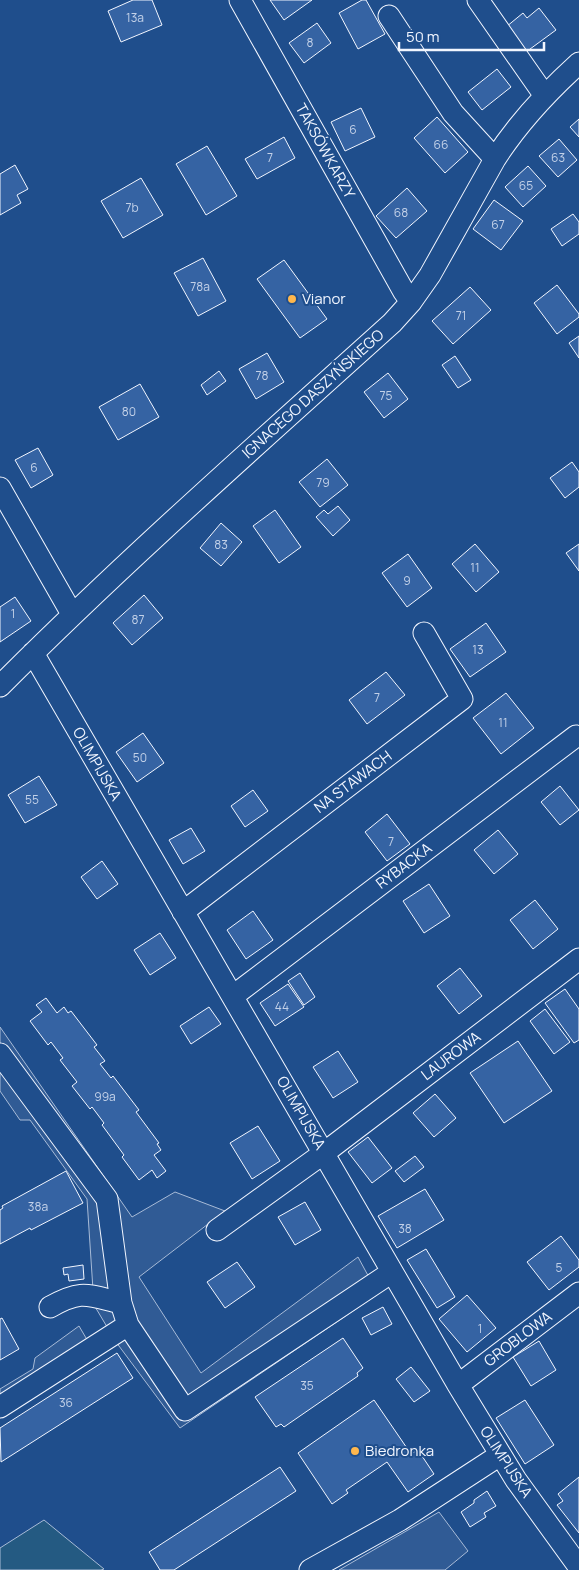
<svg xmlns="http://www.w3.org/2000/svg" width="579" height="1570" font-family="Manrope,sans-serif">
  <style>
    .green { fill: #245a82; stroke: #a8bbd7 }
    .parking { fill: #305b95; stroke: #a8bbd7 }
    .building { fill: #3563a3; stroke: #f2f6ff }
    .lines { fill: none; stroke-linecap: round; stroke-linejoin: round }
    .minor-casing { stroke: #f2f6ff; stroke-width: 23 }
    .minor { stroke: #1f4e8c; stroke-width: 21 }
    .poi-dot { fill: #ffb74d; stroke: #1f4e8c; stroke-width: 2 }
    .labels { text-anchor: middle; stroke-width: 4; stroke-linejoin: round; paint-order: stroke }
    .number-label { font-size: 12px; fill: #c3d1e8 }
    .street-label { font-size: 15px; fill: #f2f6ff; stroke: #1f4e8c }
    .poi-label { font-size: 15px; fill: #f2f6ff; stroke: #1f4e8c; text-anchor: start }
  </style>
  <rect width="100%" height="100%" fill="#1f4e8c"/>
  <path class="green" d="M44,1520L104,1569L101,1570H0V1548Z"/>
  <path class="parking" d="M0,1027L132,1217L175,1192L225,1211L139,1277L201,1373L358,1257L378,1294L180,1428L116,1342L94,1305L87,1199L30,1120H20L0,1091Z
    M79,1326L96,1355L0,1418V1389L33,1369L35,1358Z
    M439,1512L468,1551L445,1570H339Z"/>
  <path class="building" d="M133,0H152L162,25L121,42L108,11Z
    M270,0H312L284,20Z
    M362,0H366L385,34L358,49L339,13Z
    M539,8L556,30L526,52L506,27L523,13L527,18Z
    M317,23L331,43L304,63L289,43Z
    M497,69L511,87L482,110L468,92Z
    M361,108L375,137L345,151L331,122Z
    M437,117L468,152L445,173L414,138Z
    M579,119V137L570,127Z
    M284,137L295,158L257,179L245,159Z
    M559,139L577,160L558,177L539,156Z
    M207,146L237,196L206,215L176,164Z
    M15,165L28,189L17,195L21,203L0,215V174Z
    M528,166L546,186L523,207L505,187Z
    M141,178L163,215L123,238L101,201Z
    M407,188L427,211L396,238L376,216Z
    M494,200L523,221L501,250L473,229Z
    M573,214L579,222V234L562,246L551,229Z
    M203,258L226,301L198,316L174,273Z
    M284,260L327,319L300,338L257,279Z
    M557,285L579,314V317L557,334L534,303Z
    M470,287L491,310L453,344L432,321Z
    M579,336V358L569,343Z
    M267,353L284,382L256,399L239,369Z
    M455,356L471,380L458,388L442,365Z
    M219,371L226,381L207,395L201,385Z
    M388,373L408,399L384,418L364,392Z
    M140,384L159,417L118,440L99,407Z
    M38,448L53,475L31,488L15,460Z
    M327,459L348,485L320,507L299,482Z
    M572,462L579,472V487L565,498L550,478Z
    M338,506L350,520L333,536L316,517L324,510L328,514Z
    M275,510L301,547L279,563L253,526Z
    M221,523L242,542L221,566L200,548Z
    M475,544L499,572L476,592L452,564Z
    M579,544V571L566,553Z
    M408,554L432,588L407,607L382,573Z
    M144,595L163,618L132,645L113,623Z
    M15,597L31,621L0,642V607Z
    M486,623L506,652L470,677L450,649Z
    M386,672L405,695L367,724L349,700Z
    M506,693L534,728L501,754L473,718Z
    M143,733L164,763L137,782L116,752Z
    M39,776L57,805L25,823L8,795Z
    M560,786L579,810L560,825L541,802Z
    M253,790L268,811L245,827L231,806Z
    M387,814L410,844L387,861L365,832Z
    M191,828L205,851L183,864L169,840Z
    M498,830L518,854L494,874L474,850Z
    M102,861L118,884L97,899L81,877Z
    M429,884L450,916L424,933L403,901Z
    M535,900L558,929L533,949L510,920Z
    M253,911L273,940L246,959L227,930Z
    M160,933L176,958L150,975L134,950Z
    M460,968L482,996L459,1014L437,986Z
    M300,973L315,997L304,1005L288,981Z
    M288,984L304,1007L275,1026L260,1003Z
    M565,989L579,1009V1040L574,1043L545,1003Z
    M46,998L57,1013L64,1007L68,1013L71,1011L97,1045L94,1047L105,1061L100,1064L111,1078L113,1076L139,1110L136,1112L159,1143L157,1144L161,1150L154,1155L166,1171L157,1178L152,1170L139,1180L122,1157L124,1155L102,1125L104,1123L92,1107L90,1109L72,1086L77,1082L60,1060L63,1058L51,1042L48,1045L30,1021L42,1012L36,1005Z
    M209,1007L221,1024L191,1044L180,1026Z
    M545,1009L570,1042L554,1054L530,1021Z
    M518,1041L552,1091L504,1123L470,1073Z
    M338,1051L358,1082L333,1098L313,1067Z
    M435,1094L456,1118L434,1137L413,1113Z
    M258,1126L280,1161L252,1179L230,1143Z
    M368,1137L392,1168L372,1183L348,1152Z
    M415,1156L424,1167L404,1182L395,1171Z
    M66,1171L83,1203L31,1230L30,1228L0,1244V1210L3,1208L2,1206Z
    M425,1189L444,1220L397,1248L378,1216Z
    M305,1202L321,1230L295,1245L278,1217Z
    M561,1236L579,1260V1267L549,1290L527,1262Z
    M426,1249L455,1297L437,1308L407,1260Z
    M237,1262L255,1287L225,1308L207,1282Z
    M83,1265L84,1279L69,1281L68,1274L64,1275L63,1268Z
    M467,1295L496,1328L467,1352L439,1319Z
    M383,1307L392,1324L371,1335L362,1318Z
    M2,1318L19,1349L0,1360V1319Z
    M343,1338L363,1368L357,1373L358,1376L284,1427L281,1424L276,1427L255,1397Z
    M539,1341L556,1370L531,1386L513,1357Z
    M117,1353L133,1378L1,1462L0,1428Z
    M411,1367L430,1391L414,1402L396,1379Z
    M374,1400L411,1454L418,1450L434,1474L408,1492L387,1462L346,1490L348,1493L332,1504L298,1453Z
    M525,1400L554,1445L525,1464L496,1418Z
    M280,1467L296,1491L174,1570H160L149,1552Z
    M579,1477V1533L557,1505L563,1501L558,1494Z
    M487,1491L496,1506L484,1513L486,1517L470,1527L461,1512L474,1503V1500Z"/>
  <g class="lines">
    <g class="minor-casing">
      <path id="minor" d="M240,0L404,292L411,302
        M478,0L545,96
        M389,16L453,113L495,159
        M0,488L72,614
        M33,653L458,1385L516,1480L579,1567
        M0,686C126,560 260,442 392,323L411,302L430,275L495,159C518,123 547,92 579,63
        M183,912L462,699L424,633
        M233,996L576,736
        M0,1054L107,1199L121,1303L128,1325L185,1410L392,1272
        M217,1230L324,1153L579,959
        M50,1307C82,1289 87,1295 121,1303
        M458,1385L579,1293
        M0,1407L128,1325
        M310,1570L400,1520L500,1455"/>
    </g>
    <use href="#minor" class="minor"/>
  </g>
  <g class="poi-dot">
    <circle cx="292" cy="299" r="5"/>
    <circle cx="355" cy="1451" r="5"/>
  </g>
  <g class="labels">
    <g class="number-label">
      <text x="135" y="22">13a</text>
      <text x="310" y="47">8</text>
      <text x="353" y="134">6</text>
      <text x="441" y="149">66</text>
      <text x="270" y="162">7</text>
      <text x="558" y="162">63</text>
      <text x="526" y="190">65</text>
      <text x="132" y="212">7b</text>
      <text x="401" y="217">68</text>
      <text x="498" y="229">67</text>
      <text x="200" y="291">78a</text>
      <text x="461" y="320">71</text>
      <text x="262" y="380">78</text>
      <text x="386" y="400">75</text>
      <text x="129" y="416">80</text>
      <text x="34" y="472">6</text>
      <text x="323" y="487">79</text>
      <text x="221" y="549">83</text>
      <text x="475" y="572">11</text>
      <text x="407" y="585">9</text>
      <text x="13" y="618">1</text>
      <text x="138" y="624">87</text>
      <text x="478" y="654">13</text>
      <text x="377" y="702">7</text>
      <text x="503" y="727">11</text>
      <text x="140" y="762">50</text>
      <text x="32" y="804">55</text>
      <text x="391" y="846">7</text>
      <text x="282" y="1011">44</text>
      <text x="105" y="1101">99a</text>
      <text x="38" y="1211">38a</text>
      <text x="405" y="1233">38</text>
      <text x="559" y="1272">5</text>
      <text x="480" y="1333">1</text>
      <text x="307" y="1390">35</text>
      <text x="66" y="1407">36</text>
    </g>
    <g class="street-label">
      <text transform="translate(325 151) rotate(61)" y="5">TAKSÓWKARZY</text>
      <text transform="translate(313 394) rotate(-42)" y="5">IGNACEGO DASZYŃSKIEGO</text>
      <text transform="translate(97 764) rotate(60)" y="5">OLIMPIJSKA</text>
      <text transform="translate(353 782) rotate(-37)" y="5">NA STAWACH</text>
      <text transform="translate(404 866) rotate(-37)" y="5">RYBACKA</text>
      <text transform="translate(451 1056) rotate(-37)" y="5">LAUROWA</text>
      <text transform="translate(301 1113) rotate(60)" y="5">OLIMPIJSKA</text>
      <text transform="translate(518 1339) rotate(-37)" y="5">GROBLOWA</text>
      <text transform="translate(506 1462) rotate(57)" y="5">OLIMPIJSKA</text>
    </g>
    <g class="poi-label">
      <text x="302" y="304">Vianor</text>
      <text x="365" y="1456">Biedronka</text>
    </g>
  </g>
  <path d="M399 42v8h145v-8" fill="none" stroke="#f2f6ff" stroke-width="2.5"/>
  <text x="406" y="42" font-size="15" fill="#f2f6ff" stroke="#1f4e8c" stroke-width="4" paint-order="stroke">50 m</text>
</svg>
